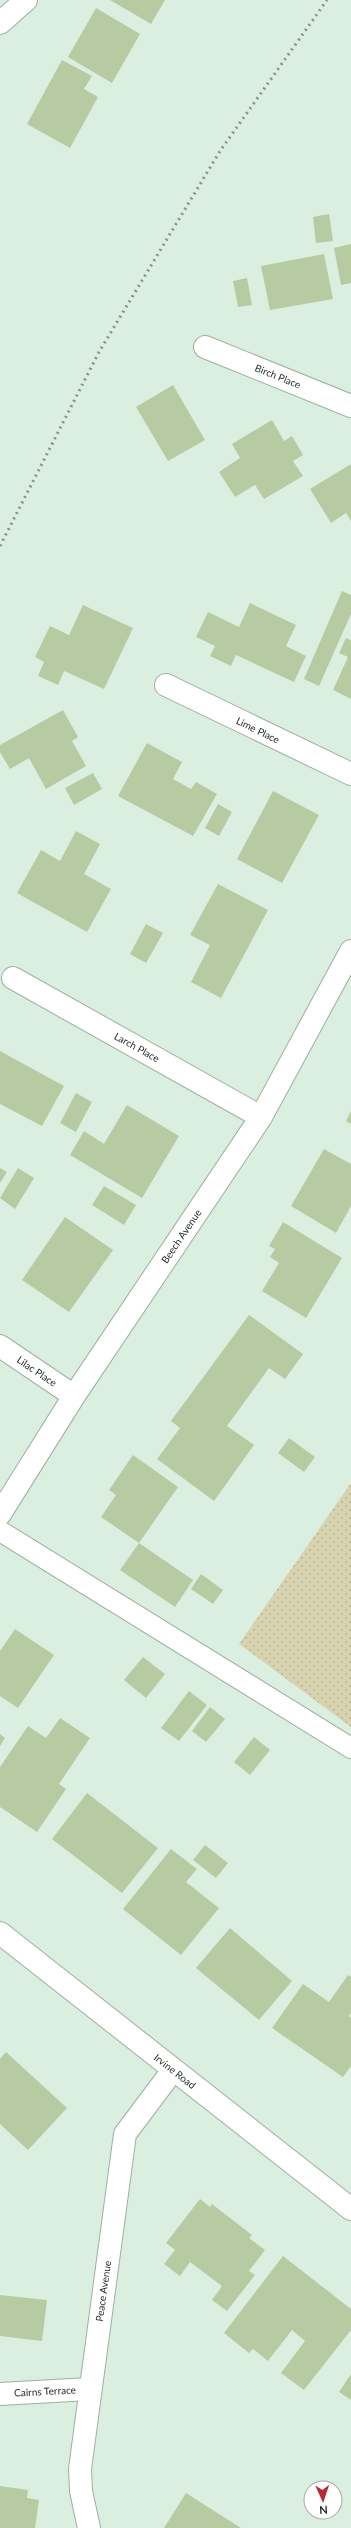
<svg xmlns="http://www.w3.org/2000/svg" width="351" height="2528" font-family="Lato,sans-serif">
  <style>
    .park { fill: url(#park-dots) }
    .building { fill: #b6cba1 }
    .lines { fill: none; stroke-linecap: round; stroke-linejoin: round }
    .service-casing { stroke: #9cafa2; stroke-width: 22 }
    .minor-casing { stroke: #9cafa2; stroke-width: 24 }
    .secondary-casing { stroke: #9cafa2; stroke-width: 24 }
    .service { stroke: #fff; stroke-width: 20 }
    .minor { stroke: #fff; stroke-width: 22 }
    .secondary { stroke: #fff; stroke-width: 22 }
    .rail { stroke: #86948b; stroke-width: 3; stroke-dasharray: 2 4; stroke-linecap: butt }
    .labels { text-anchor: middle; stroke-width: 3; stroke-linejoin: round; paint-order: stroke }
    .street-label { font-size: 10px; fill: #242c27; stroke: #fff }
  </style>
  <defs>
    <pattern id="park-dots" width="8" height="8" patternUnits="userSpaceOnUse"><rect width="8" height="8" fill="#d7d3af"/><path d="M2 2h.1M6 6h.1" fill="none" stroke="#b8b597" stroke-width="1.8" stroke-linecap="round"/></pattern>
  </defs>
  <rect width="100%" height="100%" fill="#dbefe1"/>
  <path class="park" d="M351,1483V1727L239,1644Z"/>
  <path class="building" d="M110,0H165L151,24Z
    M96,8L140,34L112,83L68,57Z
    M62,60L92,76L84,89L98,97L70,148L27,124Z
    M329,214L333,241L316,243L313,217Z
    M351,244V283L341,285L334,248Z
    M324,254L333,299L270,310L261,266Z
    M247,278L252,305L238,307L233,281Z
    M173,385L205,440L168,461L136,407Z
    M272,420L284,441L292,436L303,455L293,461L303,476L264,499L255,485L235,497L219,472L240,458L232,444Z
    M351,464V521L346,513L331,523L310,489Z
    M342,591L351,595V614L319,686L304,679Z
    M250,603L296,625L286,646L306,656L294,682L236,655L231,666L210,656L215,646L196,637L208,612L239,627Z
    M83,605L133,628L104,689L64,671L58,685L38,676L44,662L35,657L50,626L69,635Z
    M346,638L351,640V699L333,690L348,657L339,653Z
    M63,710L78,737L72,741L86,766L46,789L29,758L10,769L0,752V745Z
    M147,743L182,762L173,779L191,789L196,782L217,794L193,836L118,796Z
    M93,773L102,789L74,805L65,788Z
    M273,791L319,815L282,883L237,859Z
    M218,804L232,812L219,836L205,828Z
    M76,831L100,844L84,874L111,889L87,932L17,893L41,850L60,861Z
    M218,884L268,910L221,998L191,982L210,945L190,935Z
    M146,924L163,933L146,963L130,954Z
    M0,1051L64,1086L42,1126L0,1104Z
    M76,1093L92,1102L76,1132L60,1123Z
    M127,1105L179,1136L142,1198L70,1155L84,1131L104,1144Z
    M351,1111V1124L346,1121Z
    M324,1149L351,1164V1206L336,1233L291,1206Z
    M0,1168L7,1172L0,1183Z
    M18,1168L34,1178L15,1209L0,1198Z
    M104,1186L136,1205L124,1225L92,1205Z
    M65,1217L113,1250L69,1312L22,1280Z
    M283,1222L342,1258L306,1318L262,1291L279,1263L270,1257L275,1249L269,1246Z
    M249,1315L303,1354L285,1379L269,1368L227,1426L254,1445L214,1501L157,1459L180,1428L171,1421Z
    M289,1438L315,1457L304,1472L278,1453Z
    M133,1455L178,1487L139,1543L101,1517L116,1495L109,1490Z
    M139,1543L193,1580L175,1607L120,1570Z
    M201,1574L223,1590L213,1604L191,1589Z
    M15,1629L54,1655L18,1708L0,1696V1651Z
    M143,1657L165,1674L146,1698L124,1680Z
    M189,1691L207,1705L179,1741L161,1728Z
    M210,1707L225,1719L206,1742L192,1731Z
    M60,1718L90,1738L59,1784L66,1789L37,1832L0,1807V1767L28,1726L46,1738Z
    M0,1734L5,1738L0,1746Z
    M254,1737L270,1750L250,1775L234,1762Z
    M87,1793L158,1848L122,1893L52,1839Z
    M205,1845L228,1863L216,1878L193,1860Z
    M171,1849L197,1869L186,1882L219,1908L181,1955L123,1909Z
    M230,1928L292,1981L259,2020L196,1968Z
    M348,1975L351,1977V2013L349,2016L351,2018V2066L343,2077L272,2028L303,1984L329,2002Z
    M6,2052L67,2108L28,2150L0,2124V2059Z
    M200,2199L210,2207L212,2204L252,2235L249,2238L265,2250L249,2271L255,2275L227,2311L212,2300L222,2286L190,2262L180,2276L164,2264L175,2250L166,2243Z
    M283,2256L351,2309V2330L304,2390L281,2373L305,2341L292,2330L268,2361L253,2349L249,2353L224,2333Z
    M0,2295L47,2300L42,2341L0,2336Z
    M351,2374V2400L339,2392Z
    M0,2486L28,2490L27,2498L39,2500L35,2528H0Z
    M186,2493L241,2528H164Z"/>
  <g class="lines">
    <g class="service-casing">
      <path id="service" d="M0,1531L351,1748"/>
    </g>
    <g class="minor-casing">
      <path id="minor" d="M0,23L26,0
        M205,347L351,406
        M166,685L351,774
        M13,978L261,1117
        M0,1346L74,1396
        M0,1514L74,1396L261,1117L351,951
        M0,2394L89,2389
        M89,2528L81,2491L80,2469L125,2134L173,2070"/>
    </g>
    <g class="secondary-casing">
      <path id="secondary" d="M0,1933L351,2209"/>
    </g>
    <use href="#service" class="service"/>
    <use href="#minor" class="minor"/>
    <use href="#secondary" class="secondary"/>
    <path class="rail" d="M0,546L99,352L220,151L327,0"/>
  </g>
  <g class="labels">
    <g class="street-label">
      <text transform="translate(278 376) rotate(22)" y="4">Birch Place</text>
      <text transform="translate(258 730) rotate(26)" y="4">Lime Place</text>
      <text transform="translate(137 1047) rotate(29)" y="4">Larch Place</text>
      <text transform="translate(181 1236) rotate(-56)" y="4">Beech Avenue</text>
      <text transform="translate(37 1371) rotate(34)" y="4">Lilac Place</text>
      <text transform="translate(175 2071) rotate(38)" y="4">Irvine Road</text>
      <text transform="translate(103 2291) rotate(-82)" y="4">Peace Avenue</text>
      <text transform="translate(45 2391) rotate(-3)" y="4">Cairns Terrace</text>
    </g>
  </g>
  <g transform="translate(323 2500) rotate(177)"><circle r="19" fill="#ffffff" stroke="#a7aba9"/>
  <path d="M0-3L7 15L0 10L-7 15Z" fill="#b92835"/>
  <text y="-6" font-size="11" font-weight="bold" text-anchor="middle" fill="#242c27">N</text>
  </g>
</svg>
